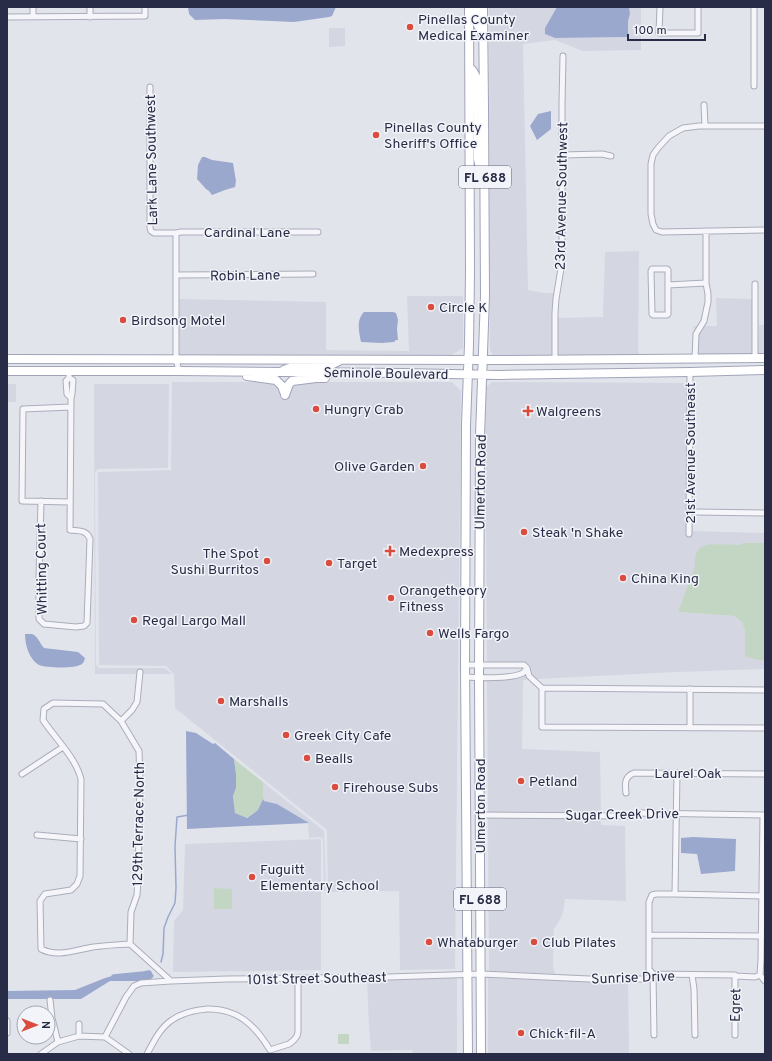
<svg xmlns="http://www.w3.org/2000/svg" width="772" height="1061" font-family="Overpass,sans-serif">
  <style>
    .built { fill: #d4d6e1 }
    .green { fill: #c3d6c3 }
    .water { fill: #9ba8ce }
    .lines { fill: none; stroke-linecap: round; stroke-linejoin: round }
    .stream { stroke: #9ba8ce; stroke-width: 1.5 }
    .canal { stroke: #9ba8ce; stroke-width: 5.5 }
    .minor-casing { stroke: #aaadba; stroke-width: 7 }
    .primary-casing { stroke: #a1a4b9; stroke-width: 10 }
    .minor { stroke: #f6f6fa; stroke-width: 5 }
    .primary { stroke: #fff; stroke-width: 8 }
    .poi-dot { fill: #da4c3e; stroke: #f2f4f9; stroke-width: 1.5 }
    .labels { text-anchor: middle; stroke-width: 3; stroke-linejoin: round; paint-order: stroke }
    .shield { fill: #f2f4f9; stroke: #65687c; stroke-width: 1 }
    .shield-label { font-size: 13px; font-weight: bold; fill: #292c46 }
    .poi-label { font-size: 14px; fill: #292c46; stroke: #f2f4f9; text-anchor: start }
    .street-label { font-size: 14px; fill: #292c46; stroke: #f2f4f9 }
  </style>
  <rect width="100%" height="100%" fill="#e2e4ec"/>
  <path class="built" d="M489,7H557L545,28V34L555,38L628,37V21L630,14L629,7H641V50L583,51L555,40L523,44L528,290L544,293H554L552,313V357H493L490,349Z
    M329,28H345V46L329,47Z
    M639,251L638,349L639,356L558,357V318L603,317L605,252Z
    M407,296H463V348L448,357H344V356L342,357H269L179,355V299L326,302V350L409,351Z
    M716,298L753,299L752,355L692,356L694,326H717Z
    M759,325H765V355H758Z
    M172,382H452L461,391L455,969L400,970L399,891L328,892L327,830L175,708L174,674L166,666L99,665L98,472L171,470Z
    M492,382L686,383V537L692,536V514L693,531L765,533V543H743L739,545H707L695,566L678,612L734,616L742,622L745,631L746,655L758,660H765V669L677,672L537,679L532,675L531,669V668L530,665L524,662L487,663L485,388Z
    M7,384H16V402H7Z
    M94,384H169L168,468L98,469L95,472L96,665L99,668H165L172,674H143V669H137V674H95L94,437Z
    M526,673L529,679L523,680L522,749L600,752L601,813L488,812L487,680Z
    M263,782L324,831L326,891H324L323,839L321,837L309,838L308,823H309L277,804L263,801Z
    M488,817L601,818V825L625,826L626,901L565,899L563,912L561,918L554,929L553,965L555,974L489,972Z
    M321,839V970L173,972L174,921L183,910L185,844Z
    M457,977V1054H413L412,1050L371,1051L369,1026L367,980Z
    M488,978L628,983L629,1054H488Z"/>
  <path class="green" d="M743,543H765V660H758L745,656V631L742,622L734,616L678,612L695,566C694,560 696,549 703,546C710,543 731,545 739,545Z
    M234,759L263,782V799L258,810L246,818L235,813L233,796L236,788V774Z
    M214,888L232,889V909H214Z
    M338,1034H349V1044H338Z"/>
  <path class="water" d="M188,7H336L332,16L329,17L294,22L224,19L195,20L189,14Z
    M557,7H629L630,14L628,21V37L555,38L545,34V28Z
    M551,111V129L537,140L530,126L538,114Z
    M202,157H205L212,160L233,163L236,181L235,187L225,190L212,195L209,191L206,189L197,179L198,165Z
    M364,312H393L396,313L398,320L397,329L398,340H396L394,342L382,343L361,342C359,332 356,320 364,312Z
    M32,634C38,636 40,644 44,648L78,652L85,658C84,661 84,662 82,664C76,669 46,668 39,665C29,659 25,645 25,634Z
    M186,731L196,733L213,744L215,743L234,759L236,774V788L233,796L235,813L247,818L258,810L263,799L264,801L277,804L309,823L187,829Z
    M693,837L736,839L735,871L701,874L697,854L681,853V838Z
    M146,971L151,972L154,976L150,980L139,981H110L81,999H53V998H47V999H7V991L75,990L105,978L112,976H139Z"/>
  <g class="lines">
    <path class="stream" d="M161,962L163,954L164,928L168,917L175,903L176,888L175,846L177,817L189,815"/>
    <path class="canal" d="M114,977L144,974L149,973"/>
    <g class="minor-casing">
      <path id="minor" d="M660,7L659,33H698V7
        M7,17L145,16V7
        M33,17V7
        M90,17V7
        M754,86V7
        M150,87V228L151,231L154,233H176L181,232H318
        M704,105L705,126
        M765,126H699L683,128L669,136L658,148L653,155L651,164V214L653,224L656,230L662,232L765,230
        M562,155L602,154L611,156
        M176,233V359L179,371
        M176,275L313,274
        M755,284V359
        M668,285V314L667,315H653L652,314L651,271L652,269H667L668,270V285L706,283
        M695,359L696,334L704,321L708,302V294L706,283V231
        M555,360V313L556,299L562,262V104L563,56
        M69,376V378L66,381L67,394L71,398
        M41,501L39,577V619L44,624L76,627L84,626L87,623L90,539C87,530 79,531 70,530L71,398L72,394L73,380L69,378
        M70,502L22,501L23,409L71,407
        M695,512L765,513
        M689,534L690,372
        M465,665H524L527,668L529,676L542,688
        M465,677C478,678 512,679 523,673C525,671 526,669 527,668
        M690,689V728
        M765,690L542,688V727L765,728
        M121,721L132,710L137,702L140,672
        M22,774L63,747
        M626,793C625,784 624,777 634,773L765,774
        M480,815L628,816H635L642,813L765,815
        M37,835L81,839
        M675,894L677,773
        M649,935L762,936
        M130,944C116,945 102,945 88,948C72,951 57,957 41,949L40,901L45,894L71,890L77,884L80,876L81,779C76,758 55,738 43,720L44,709L53,703L103,704L121,721L139,751L140,781L138,879L137,895L131,912L130,944L171,981L227,979L388,977L481,974L589,979H646L653,974L735,975L736,976L755,977L760,975
        M692,975L694,989L695,1035
        M760,975L761,959L763,815
        M760,975L764,980L765,981
        M50,1000L52,1018L58,1042
        M7,1021V1033
        M79,1024V1036
        M654,1035L653,974L649,969V902L652,895L656,894H675L762,896
        M735,1035V975
        M105,1037L126,997L134,986L141,983L171,981
        M41,1054L58,1042L79,1036L105,1037L129,1054
        M147,1054C154,1041 160,1028 172,1020C182,1013 195,1010 207,1009C237,1008 255,1025 270,1050L289,1044L294,1040L297,1036L298,1032V978"/>
    </g>
    <g class="primary-casing">
      <path id="primary" d="M475,7V20L483,34
        M470,68L473,71L477,79L478,159L481,172
        M7,359L497,360L765,358
        M284,370L295,366L331,365L341,360
        M7,371H179L403,373L499,375L690,372L765,370
        M247,376L276,380L282,386L285,394
        M285,395L289,384L292,381L316,378H325
        M468,1054L465,665L466,425L469,344L470,273L469,7
        M481,1054L479,678L480,436L485,296L484,106L483,7"/>
    </g>
    <use href="#minor" class="minor"/>
    <use href="#primary" class="primary"/>
  </g>
  <g class="poi-dot">
    <circle cx="410" cy="27" r="4"/>
    <circle cx="376" cy="135" r="4"/>
    <circle cx="431" cy="307" r="4"/>
    <circle cx="123" cy="320" r="4"/>
    <circle cx="316" cy="409" r="4"/>
    <path d="M526 405h4v4h4v4h-4v4h-4v-4h-4v-4h4z"/>
    <circle cx="423" cy="466" r="4"/>
    <circle cx="524" cy="532" r="4"/>
    <path d="M388 545h4v4h4v4h-4v4h-4v-4h-4v-4h4z"/>
    <circle cx="267" cy="561" r="4"/>
    <circle cx="329" cy="563" r="4"/>
    <circle cx="623" cy="578" r="4"/>
    <circle cx="391" cy="598" r="4"/>
    <circle cx="134" cy="620" r="4"/>
    <circle cx="430" cy="633" r="4"/>
    <circle cx="221" cy="701" r="4"/>
    <circle cx="286" cy="735" r="4"/>
    <circle cx="307" cy="758" r="4"/>
    <circle cx="521" cy="781" r="4"/>
    <circle cx="335" cy="787" r="4"/>
    <circle cx="252" cy="877" r="4"/>
    <circle cx="429" cy="942" r="4"/>
    <circle cx="534" cy="942" r="4"/>
    <circle cx="521" cy="1033" r="4"/>
  </g>
  <g class="labels">
    <g class="shield">
      <rect x="459" y="166" width="52" height="22" rx="3"/>
      <rect x="454" y="888" width="52" height="22" rx="3"/>
    </g>
    <g class="shield-label">
      <text x="485" y="182">FL 688</text>
      <text x="480" y="904">FL 688</text>
    </g>
    <g class="poi-label">
      <text x="418" y="24">Pinellas County<tspan x="418" dy="16">Medical Examiner</tspan></text>
      <text x="384" y="132">Pinellas County<tspan x="384" dy="16">Sheriff's Office</tspan></text>
      <text x="439" y="312">Circle K</text>
      <text x="131" y="325">Birdsong Motel</text>
      <text x="324" y="414">Hungry Crab</text>
      <text x="536" y="416">Walgreens</text>
      <text x="415" y="471" text-anchor="end">Olive Garden</text>
      <text x="532" y="537">Steak 'n Shake</text>
      <text x="399" y="556">Medexpress</text>
      <text x="259" y="558" text-anchor="end">The Spot<tspan x="259" dy="16">Sushi Burritos</tspan></text>
      <text x="337" y="568">Target</text>
      <text x="631" y="583">China King</text>
      <text x="399" y="595">Orangetheory<tspan x="399" dy="16">Fitness</tspan></text>
      <text x="142" y="625">Regal Largo Mall</text>
      <text x="438" y="638">Wells Fargo</text>
      <text x="229" y="706">Marshalls</text>
      <text x="294" y="740">Greek City Cafe</text>
      <text x="315" y="763">Bealls</text>
      <text x="529" y="786">Petland</text>
      <text x="343" y="792">Firehouse Subs</text>
      <text x="260" y="874">Fuguitt<tspan x="260" dy="16">Elementary School</tspan></text>
      <text x="437" y="947">Whataburger</text>
      <text x="542" y="947">Club Pilates</text>
      <text x="529" y="1038">Chick-fil-A</text>
    </g>
    <g class="street-label">
      <text transform="translate(151 160) rotate(-91)" y="5">Lark Lane Southwest</text>
      <text transform="translate(561 196) rotate(-89)" y="5">23rd Avenue Southwest</text>
      <text x="247" y="237">Cardinal Lane</text>
      <text transform="translate(245 275) rotate(-1)" y="5">Robin Lane</text>
      <text transform="translate(386 373) rotate(1)" y="5">Seminole Boulevard</text>
      <text transform="translate(690 453) rotate(-90)" y="5">21st Avenue Southeast</text>
      <text transform="translate(480 482) rotate(-89)" y="5">Ulmerton Road</text>
      <text transform="translate(41 569) rotate(-91)" y="5">Whitting Court</text>
      <text x="688" y="778">Laurel Oak</text>
      <text transform="translate(480 806) rotate(-90)" y="5">Ulmerton Road</text>
      <text transform="translate(622 814) rotate(-1)" y="5">Sugar Creek Drive</text>
      <text transform="translate(138 824) rotate(-89)" y="5">129th Terrace North</text>
      <text transform="translate(633 977) rotate(-2)" y="5">Sunrise Drive</text>
      <text transform="translate(317 978) rotate(-1)" y="5">101st Street Southeast</text>
      <text transform="translate(735 1005) rotate(-89)" y="5">Egret</text>
    </g>
  </g>
  <rect width="772" height="1061" fill="none" stroke="#292c46" stroke-width="16"/>
  <g transform="translate(36 1025) rotate(90)"><circle r="19" fill="#f2f4f9" stroke="#a2a4b1"/>
  <path d="M0-3L7 15L0 10L-7 15Z" fill="#da4c3e"/>
  <text y="-6" font-size="11" font-weight="bold" text-anchor="middle" fill="#292c46">N</text>
  </g>
  <path d="M628 34v6h77v-6" fill="none" stroke="#292c46" stroke-width="2"/>
  <text x="634" y="34" font-size="12" fill="#292c46" stroke="#f2f4f9" stroke-width="3" paint-order="stroke">100 m</text>
</svg>
